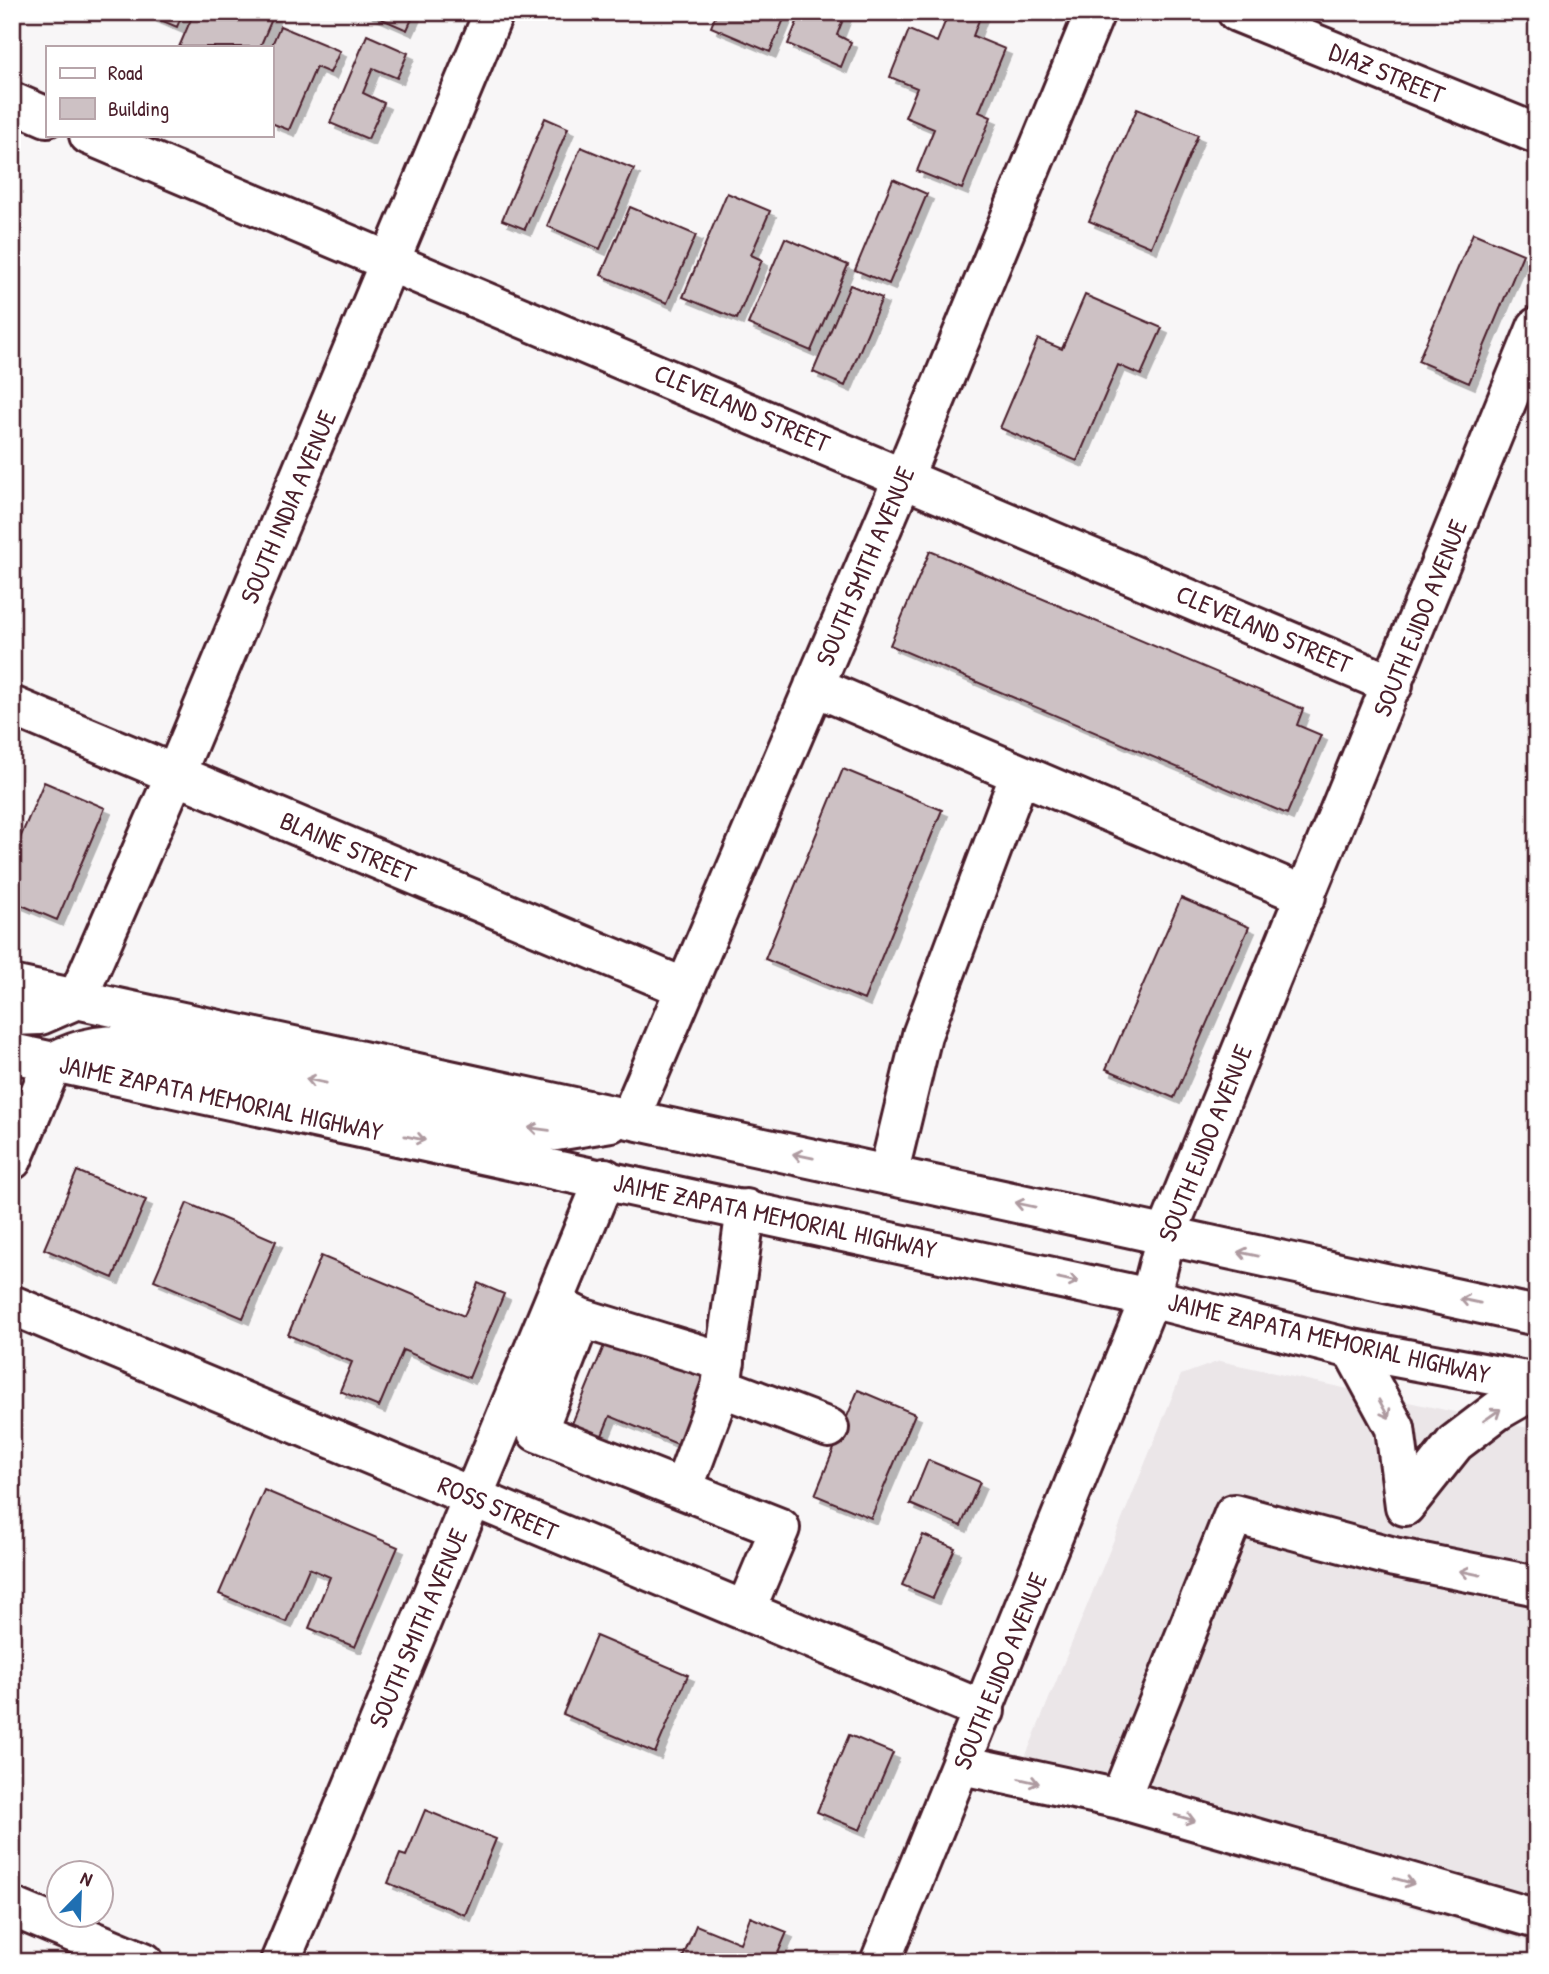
<svg xmlns="http://www.w3.org/2000/svg" width="1549" height="1974" font-family="'Patrick Hand',sans-serif">
  <style>
    .built { fill: #ebe6e8 }
    .building { fill: #cdc1c4; stroke: #4a1f2b; stroke-width: 2; filter: url(#shadow) }
    .lines { fill: none; stroke-linecap: round; stroke-linejoin: round }
    .minor-casing { stroke: #4a1f2b; stroke-width: 44 }
    .major-casing { stroke: #4a1f2b; stroke-width: 44 }
    .minor { stroke: #fff; stroke-width: 38 }
    .major { stroke: #fff; stroke-width: 38 }
    .oneway { stroke: #ae9aa0 }
    .labels { text-anchor: middle; stroke-width: 5; stroke-linejoin: round; paint-order: stroke }
    .street-label { font-size: 26px; fill: #4a1f2b; stroke: #fff }
  </style>
  <defs>
    <filter id="shadow"><feDropShadow dx="6" dy="6" stdDeviation="0" flood-color="#0004"/></filter>
  </defs>
  <rect width="100%" height="100%" fill="#f8f6f7"/>
  <filter id="ink" filterUnits="userSpaceOnUse"><feTurbulence type="fractalNoise" baseFrequency=".0143" numOctaves="2"/><feDisplacementMap in="SourceGraphic" scale="14" xChannelSelector="R" yChannelSelector="G"/><feConvolveMatrix kernelMatrix="1 2 1 2 8 2 1 2 1" color-interpolation-filters="sRGB"/></filter>
  <g filter="url(#ink)">
    <path class="built" d="M1220,1361L1537,1430V1944L1059,1805L1009,1797L1181,1375Z"/>
    <path class="building" d="M152,12H183L177,27L151,16Z
      M194,12H275L260,47H179Z
      M366,12H415L407,30Z
      M717,12H787L770,52L711,27Z
      M801,12H846L837,35L851,42L841,67L788,44Z
      M949,12H982L973,36L1005,49L979,112L991,117L962,189L917,171L934,129L905,117L917,88L890,77L909,30L937,42Z
      M280,26L340,51L330,73L316,67L289,130L271,123V47Z
      M367,35L408,53L397,78L373,68L363,93L384,103L368,139L330,123Z
      M1137,109L1198,135L1151,247L1089,221Z
      M545,118L568,128L525,229L502,220Z
      M581,147L634,169L600,249L547,226Z
      M893,179L927,194L889,284L855,270Z
      M727,193L770,211L751,255L762,260L737,319L683,297Z
      M630,207L696,235L667,303L601,275Z
      M1473,233L1523,254L1469,383L1418,361Z
      M785,238L848,265L811,351L748,324Z
      M850,285L882,298L845,386L813,372Z
      M1085,295L1162,328L1141,375L1118,365L1077,461L1000,428L1038,339L1062,349Z
      M930,551L1303,709L1297,725L1321,735L1287,814L890,645Z
      M843,769L942,810L864,1000L765,959Z
      M44,782L105,808L57,920L12,901V857Z
      M1181,898L1249,927L1174,1098L1106,1069Z
      M77,1171L146,1200L113,1278L44,1249Z
      M187,1203L276,1241L243,1318L154,1280Z
      M321,1256L464,1316L478,1283L504,1294L469,1378L403,1350L379,1407L340,1391L352,1362L288,1335Z
      M610,1331L712,1373L682,1446L610,1416L601,1438L571,1426Z
      M858,1390L915,1414L871,1518L815,1495Z
      M928,1460L980,1482L961,1526L910,1504Z
      M264,1490L398,1547L355,1647L309,1628L330,1577L309,1568L286,1622L219,1594Z
      M923,1535L955,1548L933,1598L902,1585Z
      M596,1636L688,1675L655,1753L563,1714Z
      M849,1735L893,1753L860,1830L817,1812Z
      M425,1810L496,1839L465,1915L388,1883L400,1854L406,1856Z
      M750,1917L787,1932L776,1958L786,1962H681L696,1925L740,1943Z"/>
    <g class="lines">
      <g class="minor-casing">
        <path id="minor" d="M1237,12L1537,134
          M12,102L47,117
          M89,135L1393,685
          M814,686L1306,896
          M12,706L685,988
          M77,999L175,775L494,12
          M630,1118L904,476L1095,12
          M12,1160L53,1062
          M888,1175L922,1035L1020,774
          M1166,1236L1537,327
          M12,1305L985,1711
          M557,1306L581,1318L725,1362
          M581,1318L537,1432L780,1528L745,1611
          M1352,1349L1395,1428L1405,1506L1455,1443L1497,1411L1537,1388
          M721,1387L829,1428
          M683,1489L721,1387L746,1209
          M962,1765L1120,1799L1537,1919
          M1120,1799L1234,1514L1394,1557L1537,1586
          M12,1907L144,1962
          M280,1962L605,1178"/>
      </g>
      <g class="major-casing">
        <path id="major" d="M12,985L1537,1316
          M12,1016L40,1015L77,999
          M12,1053L1150,1298L1352,1349L1537,1383
          M53,1062C84,1046 109,1043 144,1046L533,1129L556,1131L611,1122
          M880,1962L1150,1298L1166,1236"/>
      </g>
      <use href="#minor" class="minor"/>
      <use href="#major" class="major"/>
    </g>
    <defs><path id="oneway-shaft" d="M-6 0H5M1.5-3L5.5 0L1.5 3" fill="none" stroke-width="1.6" stroke-linecap="round" stroke-linejoin="round" transform="scale(1.75)"/></defs>
    <g class="oneway">
      <use href="#oneway-shaft" transform="translate(316 1081) rotate(-168)"/>
      <use href="#oneway-shaft" transform="translate(539 1129) rotate(-172)"/>
      <use href="#oneway-shaft" transform="translate(415 1138) rotate(12)"/>
      <use href="#oneway-shaft" transform="translate(803 1156) rotate(-168)"/>
      <use href="#oneway-shaft" transform="translate(1025 1205) rotate(-168)"/>
      <use href="#oneway-shaft" transform="translate(1248 1254) rotate(-168)"/>
      <use href="#oneway-shaft" transform="translate(1068 1280) rotate(12)"/>
      <use href="#oneway-shaft" transform="translate(1470 1301) rotate(-168)"/>
      <use href="#oneway-shaft" transform="translate(1384 1409) rotate(61)"/>
      <use href="#oneway-shaft" transform="translate(1492 1415) rotate(-35)"/>
      <use href="#oneway-shaft" transform="translate(1470 1573) rotate(-168)"/>
      <use href="#oneway-shaft" transform="translate(1029 1781) rotate(13)"/>
      <use href="#oneway-shaft" transform="translate(1185 1818) rotate(16)"/>
      <use href="#oneway-shaft" transform="translate(1404 1881) rotate(16)"/>
    </g>
  </g>
  <g class="labels">
    <g class="street-label">
      <text transform="translate(1387 73) rotate(22)" y="9">DIAZ STREET</text>
      <text transform="translate(742 408) rotate(23)" y="9">CLEVELAND STREET</text>
      <text transform="translate(288 507) rotate(-67)" y="9">SOUTH INDIA AVENUE</text>
      <text transform="translate(865 566) rotate(-67)" y="9">SOUTH SMITH AVENUE</text>
      <text transform="translate(1420 618) rotate(-68)" y="9">SOUTH EJIDO AVENUE</text>
      <text transform="translate(1264 629) rotate(23)" y="9">CLEVELAND STREET</text>
      <text transform="translate(348 847) rotate(23)" y="9">BLAINE STREET</text>
      <text transform="translate(221 1098) rotate(12)" y="9">JAIME ZAPATA MEMORIAL HIGHWAY</text>
      <text transform="translate(1205 1143) rotate(-68)" y="9">SOUTH EJIDO AVENUE</text>
      <text transform="translate(775 1216) rotate(12)" y="9">JAIME ZAPATA MEMORIAL HIGHWAY</text>
      <text transform="translate(1329 1338) rotate(13)" y="9">JAIME ZAPATA MEMORIAL HIGHWAY</text>
      <text transform="translate(498 1508) rotate(23)" y="9">ROSS STREET</text>
      <text transform="translate(418 1628) rotate(-67)" y="9">SOUTH SMITH AVENUE</text>
      <text transform="translate(1000 1671) rotate(-68)" y="9">SOUTH EJIDO AVENUE</text>
    </g>
  </g>
  <rect width="1549" height="1974" fill="none" stroke="#fff" stroke-width="42"/>
  <rect x="21" y="21" width="1507" height="1932" fill="none" stroke="#4a1f2b" stroke-width="2.5" filter="url(#ink)"/>
  <rect x="46" y="46" width="228" height="91" fill="#ffffff" stroke="#b7a5aa" stroke-width="2"/>
  <rect x="60" y="68" width="35" height="10" fill="#ffffff" stroke="#b7a5aa" stroke-width="2"/>
  <text x="108" y="80" font-size="21" fill="#4a1f2b">Road</text>
  <rect x="60" y="98" width="35" height="21" fill="#cdc1c4" stroke="#b7a5aa" stroke-width="2"/>
  <text x="108" y="116" font-size="21" fill="#4a1f2b">Building</text>
  <g transform="translate(80 1894) rotate(23)"><circle r="33" fill="#ffffff" stroke="#b7a5aa" stroke-width="2"/>
  <path d="M0-5L12 26L0 18L-12 26Z" fill="#1f6fb2"/>
  <text y="-10" font-size="19" font-weight="bold" text-anchor="middle" fill="#4a1f2b">N</text>
  </g>
</svg>
